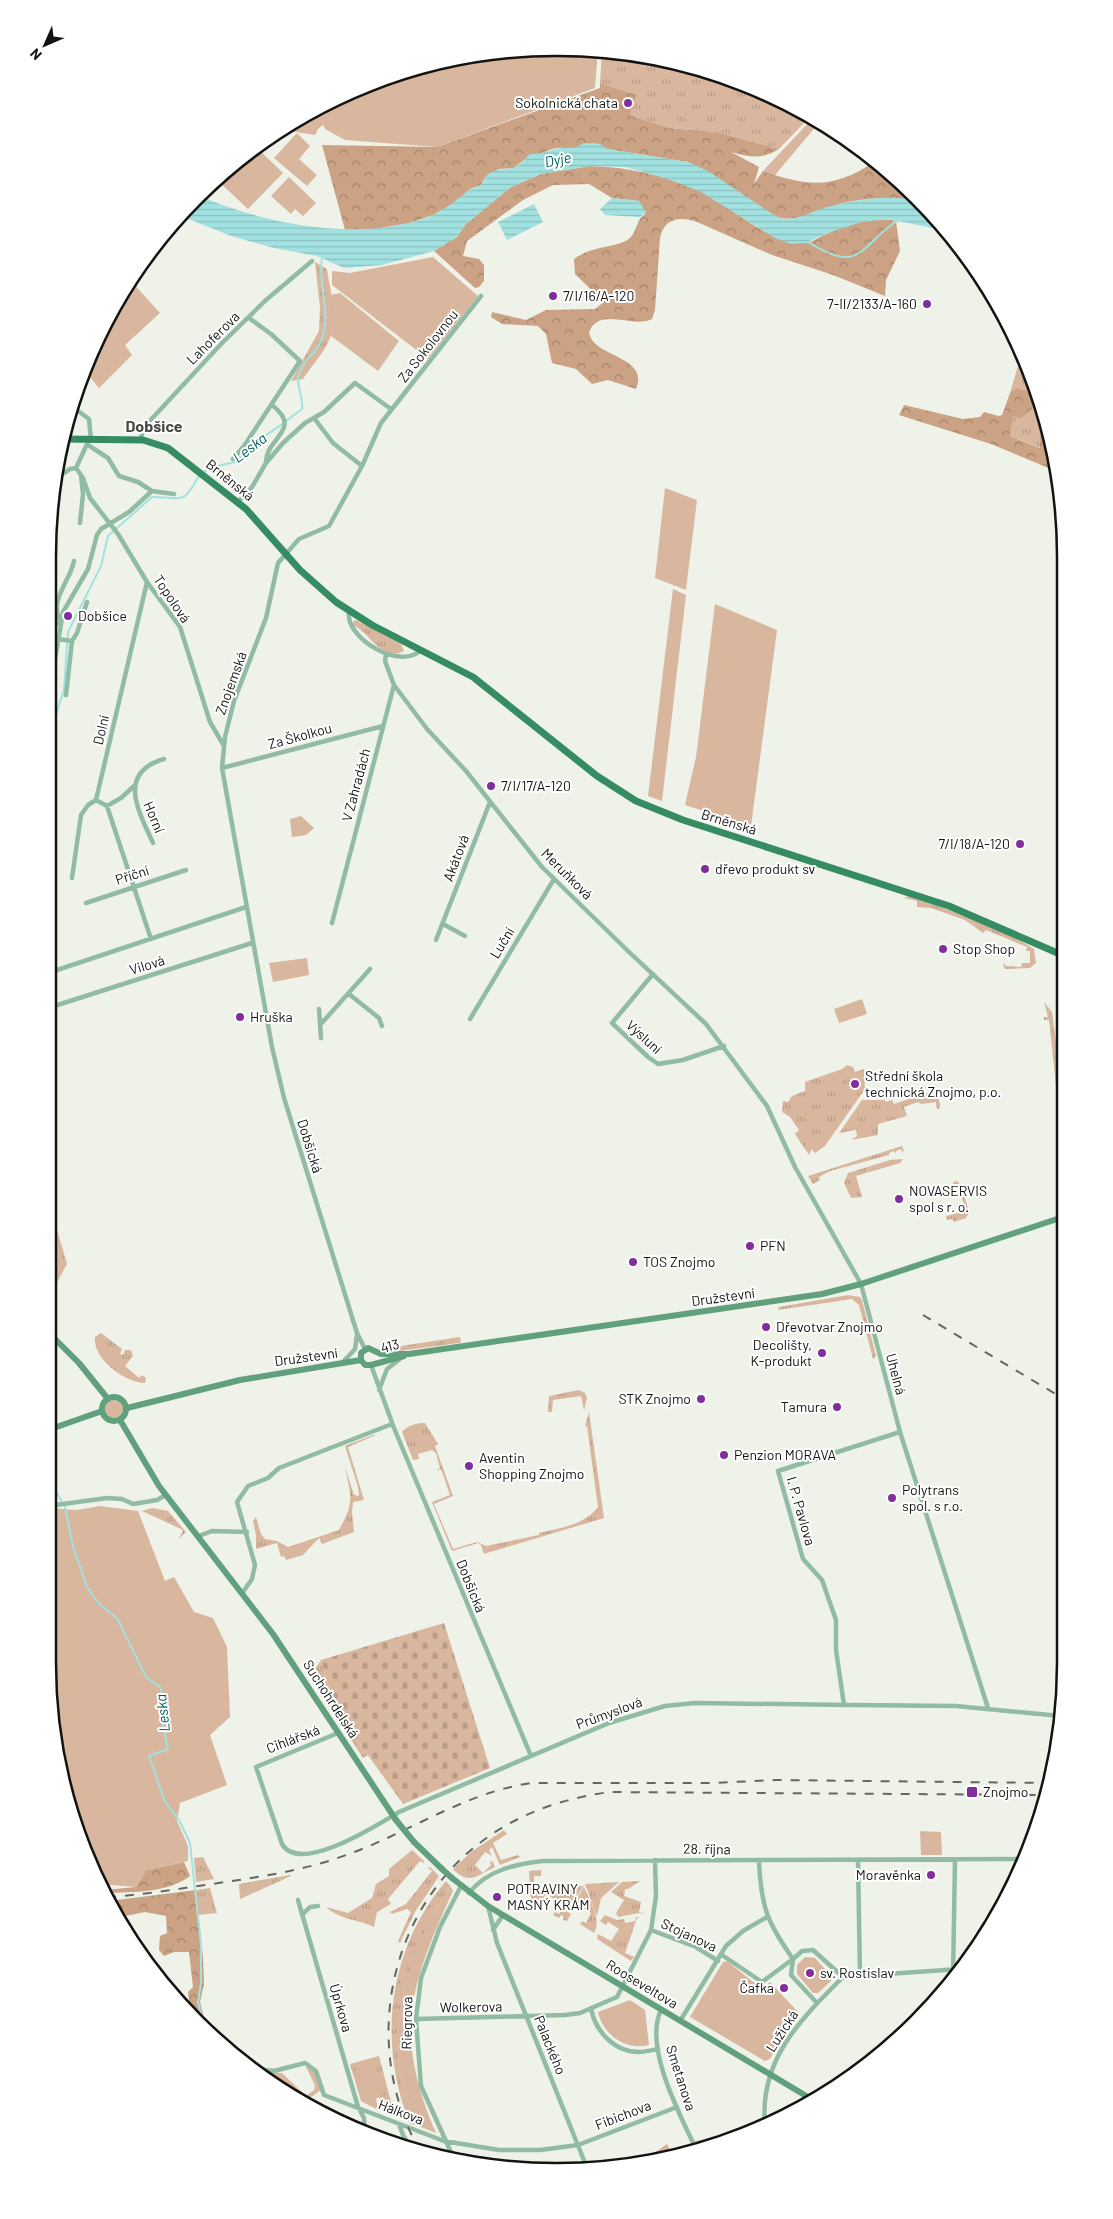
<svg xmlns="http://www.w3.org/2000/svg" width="1113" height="2219" font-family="Barlow,sans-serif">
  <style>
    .grass { fill: url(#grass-tufts) }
    .forest { fill: url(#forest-crowns) }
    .cemetery { fill: url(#cemetery-stones) }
    .green { fill: #d9b69e }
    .water { fill: url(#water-rules) }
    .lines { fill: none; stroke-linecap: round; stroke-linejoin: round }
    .stream { stroke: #a1e1df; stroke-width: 2 }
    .minor { stroke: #92bba3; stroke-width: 4.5 }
    .secondary { stroke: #60a07d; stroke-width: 6 }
    .primary { stroke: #358c62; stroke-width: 7 }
    .rail { stroke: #656762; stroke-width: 2; stroke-dasharray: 9 9; stroke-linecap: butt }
    .secondary-bridge { stroke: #60a07d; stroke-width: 6 }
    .poi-dot { fill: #812e9d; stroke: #fff; stroke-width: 2 }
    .labels { text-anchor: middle; stroke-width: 4; stroke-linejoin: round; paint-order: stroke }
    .poi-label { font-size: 14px; fill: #131411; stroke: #fff; text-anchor: start }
    .street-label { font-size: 14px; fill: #131411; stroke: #fff }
    .water-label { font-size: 15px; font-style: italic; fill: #005f5d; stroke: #fff }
    .quarter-label { font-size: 16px; font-weight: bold; fill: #454841; stroke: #fff }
    .rim { fill: none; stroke: #131411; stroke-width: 2.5 }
  </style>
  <defs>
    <pattern id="grass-tufts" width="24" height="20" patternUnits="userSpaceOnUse" patternTransform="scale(1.25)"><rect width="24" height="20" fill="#d9b69e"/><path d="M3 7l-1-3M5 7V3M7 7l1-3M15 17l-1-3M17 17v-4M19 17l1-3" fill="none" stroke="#b99c87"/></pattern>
    <pattern id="forest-crowns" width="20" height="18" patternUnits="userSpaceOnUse" patternTransform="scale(1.25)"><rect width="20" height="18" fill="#cba283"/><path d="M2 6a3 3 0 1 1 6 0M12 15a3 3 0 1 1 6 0" fill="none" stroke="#a4836a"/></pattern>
    <pattern id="cemetery-stones" width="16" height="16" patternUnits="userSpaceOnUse" patternTransform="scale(1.25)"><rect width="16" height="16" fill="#d9b69e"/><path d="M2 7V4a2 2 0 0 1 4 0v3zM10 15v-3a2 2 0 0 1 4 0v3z" fill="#b99c87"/></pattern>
    <pattern id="water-rules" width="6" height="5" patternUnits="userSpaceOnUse" patternTransform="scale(1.25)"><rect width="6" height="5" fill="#a1e1df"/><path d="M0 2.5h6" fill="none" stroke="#8ac0be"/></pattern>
  </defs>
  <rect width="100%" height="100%" fill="#eef2e9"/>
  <path class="grass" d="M602,51L688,65L781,100L809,118L779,149L717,132L669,128L630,115L635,95L600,83Z
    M315,262L327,269C330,290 338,315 331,335C326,351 312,365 303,379L291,381L319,331L320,307Z
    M1013,355L1027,362L1047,436H1040L1041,448L1010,436L1016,388L1010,393L1019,362Z
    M356,620L401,644L404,651C381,663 367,629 354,626L353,622Z
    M911,895L1011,935L1034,949L1036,963L1030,968L1005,969L1003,965L1005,963V966L1021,967L1022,963H1030V951H1026L1027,947L986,930L983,933L965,920L931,908L917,907V901L904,898Z
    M1044,1002L1052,1012L1063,1094V1176L1058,1144L1059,1113L1049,1020H1044V1017H1048Z
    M847,1065L853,1067L855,1072L864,1069L865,1089L825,1146L815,1153L812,1149L809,1155L795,1134L799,1130L790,1117L782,1112L783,1101L788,1102L792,1096L805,1091V1082L842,1069Z
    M936,1090L940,1104L939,1109H937L936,1102L921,1104L918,1102L904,1107L907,1116L878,1124V1135L851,1140L857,1136L856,1130L839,1133L862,1100H885L886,1102L892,1100L894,1104Z
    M902,1146L904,1151L902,1152L901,1149L896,1151V1153L893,1151L889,1153V1155L830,1171L819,1177L820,1180L813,1184L808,1176Z
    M903,1159L900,1163L856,1176L862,1197L851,1198L844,1183L848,1173L890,1160Z
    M957,1181L962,1187L969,1213L966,1218L954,1222L952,1219L947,1220L946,1216L966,1211L958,1186L954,1187L953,1182Z
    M48,1198L67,1264L55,1286L50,1283L55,1277L57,1264L48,1259Z
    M848,1295L860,1297L862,1300L876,1356L873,1359L859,1305L852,1299L778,1310L779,1307Z
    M101,1333L122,1349L120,1354L123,1355L125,1350H131L133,1356L125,1366L139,1378L142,1375L146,1378L145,1383C126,1383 92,1359 95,1337Z
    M460,1337L461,1342L459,1343L391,1352L381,1349Z
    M579,1390L585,1393L587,1398L584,1410L581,1396L553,1400L552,1412H548L549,1396Z
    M105 1409a9 9 0 1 1 18 0a9 9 0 1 1-18 0Z
    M589,1412L604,1518L487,1553L484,1554L481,1545L478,1543L452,1551L432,1502L450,1495L441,1469L436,1470L440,1468L436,1453L432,1450L418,1454L419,1459L413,1460L402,1432C408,1425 416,1423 425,1423L438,1444L435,1446L453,1496L434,1504L453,1549L477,1542L486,1546L539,1535V1533C561,1528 584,1525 598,1507L587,1426H585Z
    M373,1435H376L348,1447L364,1500L353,1502L352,1512L354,1532L322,1544L319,1538L303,1555L286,1560L284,1556L281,1557L277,1543L256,1549V1535L253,1521L256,1517L261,1534L265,1539L277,1541L288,1547L339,1530C355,1501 351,1497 345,1467L354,1495L359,1496L358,1487L345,1446Z
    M152,1508L168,1511L186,1532L179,1539L183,1530L142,1511Z
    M321,1660L335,1709L368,1755L363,1758L310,1677Z
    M504,1830L507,1834L493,1843L501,1860L518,1855L520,1857L500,1865L492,1847L489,1850L492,1856L485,1852L475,1865L483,1873L491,1865L490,1861L493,1862L495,1867C478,1875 469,1886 453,1869L471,1852Z
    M412,1850L424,1861V1863L420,1861L388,1899L391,1904L377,1912L374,1927C358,1919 340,1920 326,1907L348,1913L372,1898L376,1884L389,1876V1869Z
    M203,1857L214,1879L196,1882L194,1858Z
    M430,1867L439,1876L415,1912L400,1943L398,1941L411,1912L407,1909L392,1914L390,1912L406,1904L432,1871L428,1868Z
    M541,1870V1876H534V1888L584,1886L566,1911L571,1914L567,1921L563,1920L564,1917L561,1915L559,1918L553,1915L555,1912L559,1914L564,1905L546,1894L540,1903L543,1905L541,1908L531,1901L529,1871Z
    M290,1875L291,1876L240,1899L239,1884Z
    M446,1881L451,1887C434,1909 425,1932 415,1958C391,2026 392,2057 416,2125L410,2124C377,2043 388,1949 446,1881Z
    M640,1881L628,1889H625L624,1896L641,1902L639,1912L647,1914L639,1913L618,1917L616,1913L624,1900L611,1892L622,1882Z
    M619,1882L601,1898L597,1916L585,1884Z
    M584,1887C590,1900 602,1919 594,1933L580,1924L582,1921L586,1923L591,1913L574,1902Z
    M210,1888L217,1913L198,1915L196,1890Z
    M605,1915L617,1920L624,1919L625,1923L635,1921L636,1917H640L637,1918L625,1953L634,1957L631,1961L597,1939L598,1934L611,1941L619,1929L608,1922L606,1925L600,1921Z
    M379,2056L395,2117L383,2112L379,2097L382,2096L367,2101L376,2098L378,2110L361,2101L350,2064Z
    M309,2066L314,2070L321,2090C316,2093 312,2097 307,2099C295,2104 272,2080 264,2072L282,2073L306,2096L314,2090L315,2085L306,2067Z
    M667,2144L674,2157L626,2166L651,2155Z"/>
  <path class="forest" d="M600,83L636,95L630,115L669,128L717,132L779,149C762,160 749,157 731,152L759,167L754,184L763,171C808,187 834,189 874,162L887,170L886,172L892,174L917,203C896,196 869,198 848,202C825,206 799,224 777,217L688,162L607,149C593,139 587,145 574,149C569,150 563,147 558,148C548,149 542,155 531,154L514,168L499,169L485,177L481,185L470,189L456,202L433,215L409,223L375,229L345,230L322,145L437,147L600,88Z
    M590,166C628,167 665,175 700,191C731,206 770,245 805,243C812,243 820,236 826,234C848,225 873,216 896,221L900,251L886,280L885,296L833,275L772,255L697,222C680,216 664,218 660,238L655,310L652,319C633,329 600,306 589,332C592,358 650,355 636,389L608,380L592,384L576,369L552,363L546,334L538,326L502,324L491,317L492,312L526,320L546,310L595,309L604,302L575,274L574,259C592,245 619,248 630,238C637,231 636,220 645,214L639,201L612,198L589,184L553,185L523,200L467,241L463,256L479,259L484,265V281L479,287L475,288L434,251L457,237L465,225L511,187L541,174Z
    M1016,388L1027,391L1036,405L1021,418L1013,416L1010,436L1040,448V435L1047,436L1056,471L991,444L899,415L904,405L963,419L980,417L984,412L999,416L1002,415L1010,393Z
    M184,1862L190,1876C168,1893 132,1892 105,1893L104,1890L136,1887L146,1870Z
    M196,1890L203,1958L204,1984L200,2002L207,2030L191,2013L188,1992L193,1987L189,1952H174L164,1956L159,1950L160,1936L167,1933L166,1916L145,1912L116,1918L109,1901Z"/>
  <path class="cemetery" d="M444,1623L490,1768L403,1804L335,1709L321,1660Z"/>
  <path class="green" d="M589,49L598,50L595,88L437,147L345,140L325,129L323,125L318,129L315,135L290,131L285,128L302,116L393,75L490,52Z
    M811,120L818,124L775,175L763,171Z
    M297,133L310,146L299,159L317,175L307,186L274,158Z
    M257,148L283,173L248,209L216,179Z
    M289,177L316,203L303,216L295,209L291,214L271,196Z
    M433,257L478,296L428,359L332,285V271L350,273Z
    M131,281L160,313L125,345L132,355L99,388L89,376L84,374L100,332Z
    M340,293L399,341L378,371L331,336L333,313L331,295Z
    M665,488L697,500L686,590L655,578Z
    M673,589L686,595L662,801L648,796Z
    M715,604L777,630L751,826L685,805L696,757Z
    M301,816L314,828L306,835L292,837L290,819Z
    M307,958L309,975L273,982L269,963Z
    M862,999L867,1014L839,1023L834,1009Z
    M100,1506L138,1511L165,1581L174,1577L194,1612L213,1618L227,1647L230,1717L210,1735L227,1785L180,1803L177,1821L188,1846V1861L146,1870L136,1887L101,1884L75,1826L57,1762L48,1662V1508L77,1510Z
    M920,1831L941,1832L942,1855H921Z
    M451,1887L453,1891C410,1985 393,2033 436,2133L416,2125C391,2055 391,2024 416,1955C425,1930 435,1908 451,1887Z
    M805,1957L815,1958L832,1977L831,1981L818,1993H813L797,1974V1965Z
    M727,1961L762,1989L770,1982L798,2012L770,2059L765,2061L690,2017L723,1962Z
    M630,2000L645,2010L649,2045C626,2051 603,2035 598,2012Z
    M375,2071L382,2096L366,2101L358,2076Z"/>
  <path class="water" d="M584,143L600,144L607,149L688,162L708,171L777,217C794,223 805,214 821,209C842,202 896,192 916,202C925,207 935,222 942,230L888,219L861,222L825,234L806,243L791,244L775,238L701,192L665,178L625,167L590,166L541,174L511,187L465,225L457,237L434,251L382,265L344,268L317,256L274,248L231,236L181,216L200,196C267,225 361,243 431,216C445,210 456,200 468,191C472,188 478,187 482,184C483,182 484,179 485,177C494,168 503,170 513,168C520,166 525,158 531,154C541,154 547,151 556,149C568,145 568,152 584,143Z
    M612,198L639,201L646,212L640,217L605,215L600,209Z
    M534,204L543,222L507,240L498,222Z"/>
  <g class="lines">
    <path class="stream" d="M808,242C861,275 859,247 898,220
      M286,421L302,409C304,397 295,385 299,374C303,359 320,351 323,335C330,310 318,283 322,258
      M204,472L209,468L235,462L254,444L282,424
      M48,738L64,690L68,632L101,566L108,536L152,497C161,496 179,501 185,496C191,491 195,481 200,475
      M48,1439L52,1452L51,1483L65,1507L73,1546L87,1587L99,1604L117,1618L146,1677L161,1688L162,1721L168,1749L149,1756L165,1802L179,1820L190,1843L201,1945V1983L198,2002L204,2027"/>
    <path class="minor" d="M71,409L78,411L89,419L91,440
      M314,418L333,443L362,466
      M140,440L145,426L222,343L266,300L312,261
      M88,445L108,458L119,476L138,482L152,491
      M233,459L244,446L300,361L271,334L249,318
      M266,463C265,438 304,430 272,405
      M76,468L83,478L90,498L118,534L147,582L180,627L210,722L224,746
      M76,468L88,442
      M56,478L70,469L76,468
      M152,491L174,494
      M238,502L252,487L266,463L283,443L305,423L324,412L355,383L391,409
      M80,523L83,494L81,475
      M349,612C345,638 400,671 421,650
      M48,627L61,622C48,600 70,582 74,561
      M58,639L72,641L77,633L87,602
      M394,685L427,729L466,771L542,867L629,952L706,1024L767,1106L795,1167L861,1284L900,1432L988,1708
      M66,695L72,641
      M48,702L63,612L88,569L97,535L101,529L129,512L152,491
      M222,768L383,726
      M96,800L107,806L151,939
      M107,806L121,798L134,786
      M153,843C139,812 116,773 164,759
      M72,878L81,815L88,805L96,800L147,582
      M86,903L186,870
      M332,923L394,685L385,661L386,654
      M443,924L465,936
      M436,940L490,802
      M48,973L246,907
      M653,974L612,1023L648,1057L658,1064L683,1060L724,1046
      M349,994L379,1018L382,1026
      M48,1008L252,943
      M319,1009L321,1038
      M470,1019L554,879
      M320,1025L370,969
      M365,1349L357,1333L284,1098L272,1047L222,768L225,737L234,701L266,618L278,563L299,539L329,526L362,466L381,423L481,296
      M343,1362L355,1349L357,1335
      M371,1365L394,1428L531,1756
      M379,1390L387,1369L400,1359
      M48,1506L107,1498L122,1499L133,1504L157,1500L166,1495
      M199,1536L212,1531L247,1532
      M243,1592L252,1579L255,1565L237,1502L248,1486L268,1478L279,1468L392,1424
      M844,1705L836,1650V1620L822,1580L803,1559L778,1471L900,1432
      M852,1705L956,1706L1061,1716
      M338,1733L256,1767L282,1844C300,1875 377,1825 399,1812L609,1723L665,1706L695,1703L849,1705
      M858,1860L860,1976
      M469,1893C487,1870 516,1864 543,1861L1024,1859
      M298,1900L358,2107L364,2118L365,2134
      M488,1906L497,1943L587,2168
      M302,1915L310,1907L318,1906
      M493,1930L503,1915
      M651,1930L696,1947L718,1961
      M722,1955L762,1982L793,1959C767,1922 761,1907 759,1861
      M843,1977L960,1969
      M953,1977L955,1860
      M817,2003L791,1975L793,1959L802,1951L813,1950L843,1977
      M591,2008C595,2031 614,2052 639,2052C645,2052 652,2050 658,2049
      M661,2010C643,2047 681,2117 697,2151
      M416,2019L565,2015L580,2013L617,1997L651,1930L656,1896L655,1860
      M680,2021L726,1946L743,1931L767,1917
      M240,2060L265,2070L274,2071L305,2063L316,2071L324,2095L444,2141L499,2150H540L578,2145L677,2107
      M399,2124L403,2135L411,2148
      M765,2125C759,2060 800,2020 843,1977
      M694,2144L753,2130
      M455,2161L421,2086L416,2019L421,1978L440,1927L461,1886"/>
    <path class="secondary" d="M48,1332L79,1363L108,1399
      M361,1360V1353L368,1348L381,1354H409L822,1294L861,1284L1063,1217
      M361,1360L365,1365H371L404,1356
      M102 1409a12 12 0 1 1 24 0a12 12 0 1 1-24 0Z
      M127,1408L240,1380L361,1360
      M120,1420L159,1486L273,1634L396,1820
      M48,1430L102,1411
      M414,1842L442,1869
      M452,1878L488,1906L813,2100"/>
    <path class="primary" d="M62,439L143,440L168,448L246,509L300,570L336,602L372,625L473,677L597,776L636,801L683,820L949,906L1062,955"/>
    <path class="rail" d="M923,1315L1064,1399
      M107,1897C142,1895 177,1889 212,1884C259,1877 304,1871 349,1854C410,1832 466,1792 532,1783H711L776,1780L1050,1783
      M420,2151C361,2048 387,1913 481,1842C519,1813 564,1798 610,1792L1048,1795"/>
    <path class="secondary-bridge" d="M396,1820L414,1842
      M442,1869L452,1878"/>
  </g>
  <g class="poi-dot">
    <circle cx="628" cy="103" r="5"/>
    <circle cx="553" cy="296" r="5"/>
    <circle cx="927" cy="304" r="5"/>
    <circle cx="68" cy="616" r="5"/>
    <circle cx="491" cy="786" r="5"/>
    <circle cx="1020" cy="844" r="5"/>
    <circle cx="705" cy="869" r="5"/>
    <circle cx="943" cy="949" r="5"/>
    <circle cx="240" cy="1017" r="5"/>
    <circle cx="855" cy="1084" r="5"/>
    <circle cx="899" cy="1199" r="5"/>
    <circle cx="750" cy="1246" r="5"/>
    <circle cx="633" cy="1262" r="5"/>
    <circle cx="766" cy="1327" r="5"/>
    <circle cx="822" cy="1353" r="5"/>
    <circle cx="701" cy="1399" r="5"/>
    <circle cx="837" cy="1407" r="5"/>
    <circle cx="724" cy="1455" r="5"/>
    <circle cx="469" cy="1466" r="5"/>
    <circle cx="892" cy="1498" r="5"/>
    <rect x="966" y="1786" width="12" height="12" rx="2.5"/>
    <circle cx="931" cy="1875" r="5"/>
    <circle cx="497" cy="1897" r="5"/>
    <circle cx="810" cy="1973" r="5"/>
    <circle cx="784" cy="1988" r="5"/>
  </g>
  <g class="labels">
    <g class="poi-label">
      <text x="618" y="108" text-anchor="end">Sokolnická chata</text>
      <text x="563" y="301">7/I/16/A-120</text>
      <text x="917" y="309" text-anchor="end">7-II/2133/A-160</text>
      <text x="78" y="621">Dobšice</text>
      <text x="501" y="791">7/I/17/A-120</text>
      <text x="1010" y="849" text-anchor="end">7/I/18/A-120</text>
      <text x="715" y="874">dřevo produkt sv</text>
      <text x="953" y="954">Stop Shop</text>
      <text x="250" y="1022">Hruška</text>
      <text x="865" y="1081">Střední škola<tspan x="865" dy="16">technická Znojmo, p.o.</tspan></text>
      <text x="909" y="1196">NOVASERVIS<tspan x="909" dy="16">spol s r. o.</tspan></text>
      <text x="760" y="1251">PFN</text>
      <text x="643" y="1267">TOS Znojmo</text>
      <text x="776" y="1332">Dřevotvar Znojmo</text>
      <text x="812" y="1350" text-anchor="end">Decolišty,<tspan x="812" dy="16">K-produkt</tspan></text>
      <text x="691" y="1404" text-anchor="end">STK Znojmo</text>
      <text x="827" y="1412" text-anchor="end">Tamura</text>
      <text x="734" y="1460">Penzion MORAVA</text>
      <text x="479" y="1463">Aventin<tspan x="479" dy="16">Shopping Znojmo</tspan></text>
      <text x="902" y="1495">Polytrans<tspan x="902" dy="16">spol. s r.o.</tspan></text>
      <text x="983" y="1797">Znojmo</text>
      <text x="921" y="1880" text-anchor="end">Moravěnka</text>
      <text x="507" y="1894">POTRAVINY<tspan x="507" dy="16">MASNÝ KRÁM</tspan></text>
      <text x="820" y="1978">sv. Rostislav</text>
      <text x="774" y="1993" text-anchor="end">Čafka</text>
    </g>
    <g class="street-label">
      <text transform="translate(213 338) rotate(-45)" y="5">Lahoferova</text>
      <text transform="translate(428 346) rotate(-52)" y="5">Za Sokolovnou</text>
      <text transform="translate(230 480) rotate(39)" y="5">Brněnská</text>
      <text transform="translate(172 599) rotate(56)" y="5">Topolová</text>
      <text transform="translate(231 683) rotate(-70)" y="5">Znojemská</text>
      <text transform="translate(101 730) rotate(-77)" y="5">Dolní</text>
      <text transform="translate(300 736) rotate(-15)" y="5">Za Školkou</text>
      <text transform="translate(356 785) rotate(-75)" y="5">V Zahradách</text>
      <text transform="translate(154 817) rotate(67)" y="5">Horní</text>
      <text transform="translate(729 822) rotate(17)" y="5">Brněnská</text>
      <text transform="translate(456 858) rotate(-69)" y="5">Akátová</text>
      <text transform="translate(567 874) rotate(45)" y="5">Meruňková</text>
      <text transform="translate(132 875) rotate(-18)" y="5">Příční</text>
      <text transform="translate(502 943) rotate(-59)" y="5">Luční</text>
      <text transform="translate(147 965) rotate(-17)" y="5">Vilová</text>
      <text transform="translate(644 1037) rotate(42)" y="5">Výsluní</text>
      <text transform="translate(310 1146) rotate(73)" y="5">Dobšická</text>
      <text transform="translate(723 1297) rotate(-8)" y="5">Družstevní</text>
      <text transform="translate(390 1346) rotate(-15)" y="5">413</text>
      <text transform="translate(306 1357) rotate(-8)" y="5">Družstevní</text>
      <text transform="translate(896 1374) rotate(75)" y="5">Uhelná</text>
      <text transform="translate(801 1511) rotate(74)" y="5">I. P. Pavlova</text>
      <text transform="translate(471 1586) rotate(68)" y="5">Dobšická</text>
      <text transform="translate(331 1699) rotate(57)" y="5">Suchohrdelská</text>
      <text transform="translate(609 1713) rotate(-20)" y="5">Průmyslová</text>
      <text transform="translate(293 1739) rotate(-21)" y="5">Cihlářská</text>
      <text transform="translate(707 1849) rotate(1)" y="5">28. října</text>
      <text transform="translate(689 1935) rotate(25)" y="5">Stojanova</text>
      <text transform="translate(642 1984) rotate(31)" y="5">Rooseveltova</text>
      <text transform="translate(471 2007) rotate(-1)" y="5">Wolkerova</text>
      <text transform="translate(341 2008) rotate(74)" y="5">Úprkova</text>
      <text transform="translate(407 2023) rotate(-89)" y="5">Riegrova</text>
      <text transform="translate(782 2031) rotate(-57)" y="5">Lužická</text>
      <text transform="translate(550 2045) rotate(68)" y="5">Palackého</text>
      <text transform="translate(681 2078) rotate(72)" y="5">Smetanova</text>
      <text transform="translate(401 2112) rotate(21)" y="5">Hálkova</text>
      <text transform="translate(623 2115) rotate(-21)" y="5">Fibichova</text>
    </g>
    <g class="water-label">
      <text transform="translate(558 160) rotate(-11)" y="5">Dyje</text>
      <text transform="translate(250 448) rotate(-37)" y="5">Leska</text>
      <text transform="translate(163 1713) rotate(-96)" y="5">Leska</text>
    </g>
    <g class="quarter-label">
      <text x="154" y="432">Dobšice</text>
    </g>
  </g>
  <path d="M0 0H1113V2219H0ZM556 56H557A500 500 0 0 1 1057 556V1663A500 500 0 0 1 557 2163H556A500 500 0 0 1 56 1663V556A500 500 0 0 1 556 56Z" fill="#fff" fill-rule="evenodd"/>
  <path class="rim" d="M556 56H557A500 500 0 0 1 1057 556V1663A500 500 0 0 1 557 2163H556A500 500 0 0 1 56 1663V556A500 500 0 0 1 556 56Z"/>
  <g transform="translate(45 45) rotate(225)" stroke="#ffffff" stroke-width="4" paint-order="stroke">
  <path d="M0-4L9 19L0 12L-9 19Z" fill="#131411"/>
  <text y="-8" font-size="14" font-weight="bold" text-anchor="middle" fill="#131411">N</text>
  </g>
</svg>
